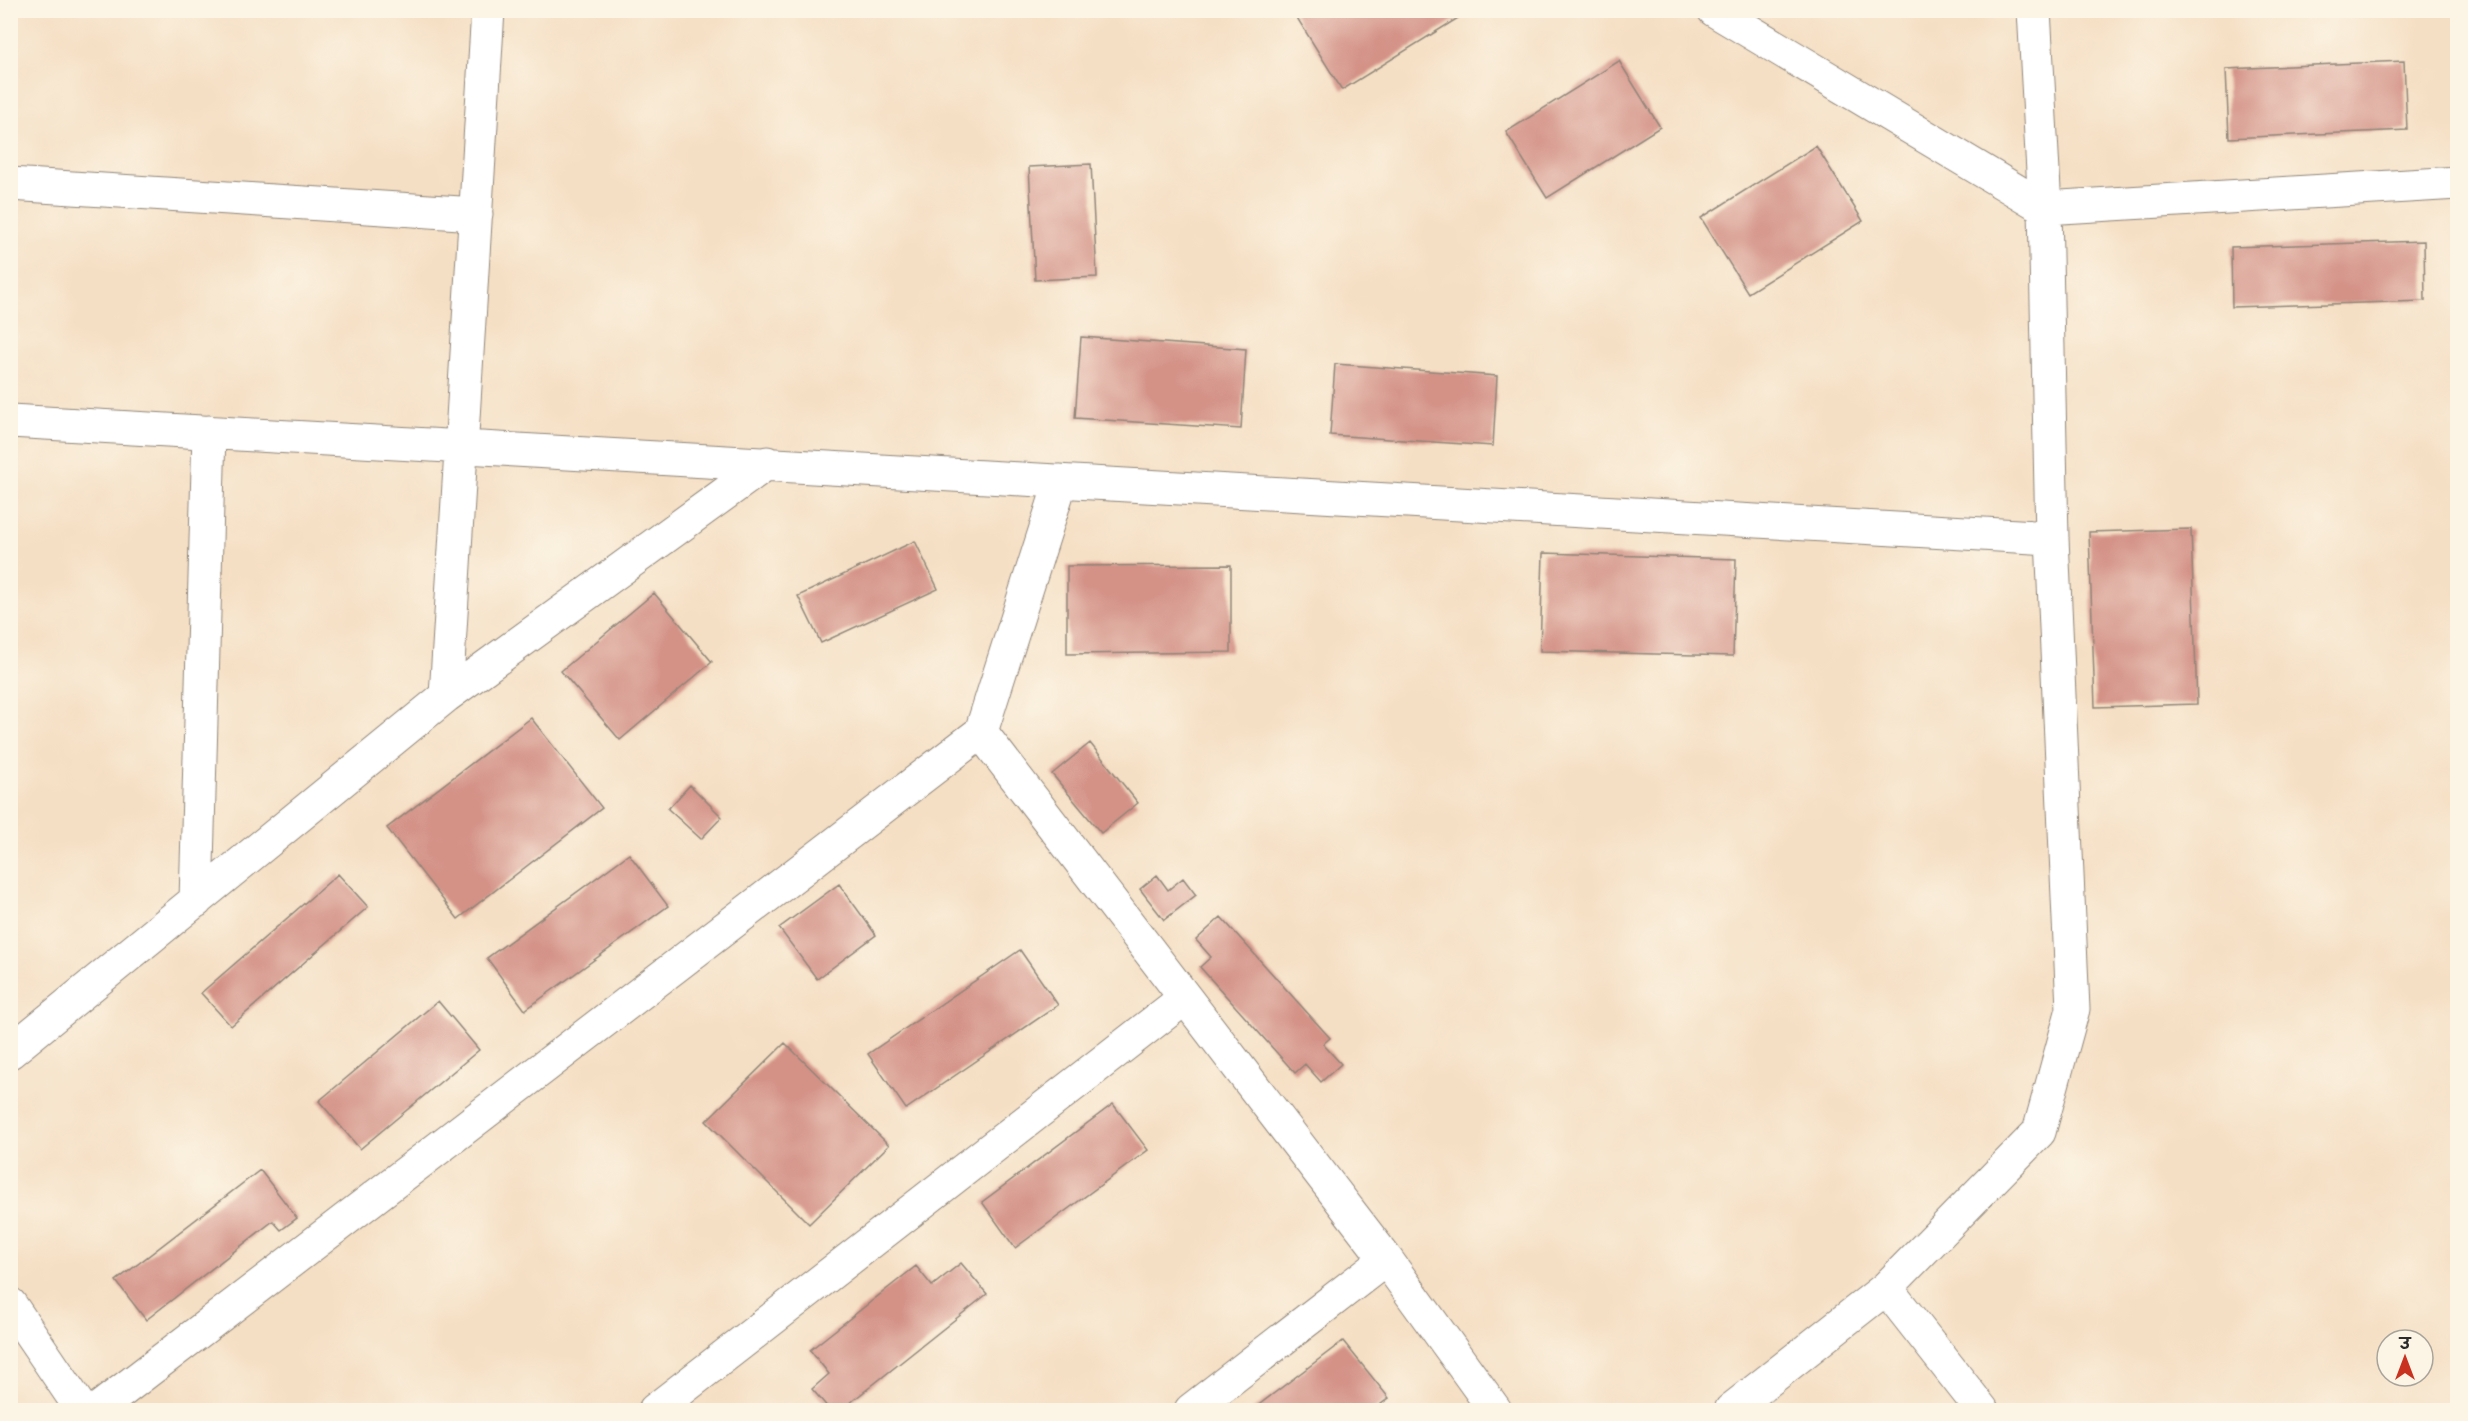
<svg xmlns="http://www.w3.org/2000/svg" width="2468" height="1421" font-family="Mali,'Playpen Sans Deva',sans-serif">
  <style>
    .building { fill: #d49287 }
    .lines { fill: none; stroke-linecap: round; stroke-linejoin: round }
    .minor-casing { stroke: #908578; stroke-width: 35 }
    .minor { stroke: #fff; stroke-width: 33 }
  </style>
  <rect width="100%" height="100%" fill="#fcf5e5"/>
  <filter id="ink" filterUnits="userSpaceOnUse"><feTurbulence type="fractalNoise" baseFrequency=".0167" numOctaves="2"/><feDisplacementMap in="SourceGraphic" scale="12" xChannelSelector="R" yChannelSelector="G"/><feConvolveMatrix kernelMatrix="1 2 1 2 8 2 1 2 1" color-interpolation-filters="sRGB"/></filter>
  <filter id="wash" filterUnits="userSpaceOnUse"><feTurbulence type="fractalNoise" baseFrequency=".008" numOctaves="4" result="noise"/><feDisplacementMap in="SourceGraphic" scale="24" xChannelSelector="R" yChannelSelector="G"/><feGaussianBlur stdDeviation="1.35" result="paint"/><feColorMatrix in="noise" values="0 0 0 0 0 0 0 0 0 0 0 0 0 0 0 0 0 1.4 0 .05"/><feComposite in="paint" operator="in"/></filter>
  <g filter="url(#wash)">
    <rect width="100%" height="100%" fill="#f5dfc4"/>
    <g id="blocks">
      <path class="building" d="M1298,10H1471L1342,90L1294,13Z
        M1619,61L1660,127L1547,198L1506,132Z
        M2404,61L2407,130L2229,138L2226,69Z
        M1816,146L1863,221L1748,293L1701,218Z
        M1091,164L1097,277L1035,280L1029,167Z
        M2424,241L2425,301L2232,307L2231,247Z
        M1081,337L1246,349L1241,429L1075,418Z
        M1335,364L1497,376L1493,446L1330,435Z
        M2191,529L2197,704L2095,707L2089,532Z
        M915,541L938,589L821,643L798,596Z
        M1543,553L1736,559L1733,656L1540,651Z
        M1231,565V652L1067,654V566Z
        M654,593L712,662L620,740L561,671Z
        M531,718L602,808L458,919L387,828Z
        M1090,743L1138,803L1101,833L1052,774Z
        M690,785L722,817L701,839L668,809Z
        M629,854L668,906L525,1010L487,958Z
        M338,874L368,907L231,1026L201,993Z
        M1157,875L1168,890L1183,878L1196,895L1164,920L1140,889Z
        M839,884L876,935L817,979L779,928Z
        M1221,917L1330,1038L1323,1044L1341,1064L1321,1082L1305,1064L1295,1073L1200,967L1211,957L1196,940Z
        M1020,950L1058,1005L906,1109L868,1054Z
        M438,1001L479,1050L360,1149L319,1101Z
        M785,1043L889,1145L809,1224L706,1121Z
        M1113,1104L1148,1150L1015,1248L982,1202Z
        M260,1170L297,1218L281,1230L273,1221L146,1320L116,1281Z
        M961,1263L987,1294L841,1410H830L812,1389L829,1374L810,1350L916,1266L932,1286Z
        M1343,1341L1389,1398L1373,1410H1252Z"/>
    </g>
  </g>
  <g filter="url(#ink)">
    <use href="#blocks" fill-opacity="0" stroke="#908578" stroke-width="1.5"/>
    <g class="lines">
      <g class="minor-casing">
        <path id="minor" d="M1714,10L2045,208L2458,183
          M10,184L476,214
          M10,421L2052,538
          M446,696L488,10
          M981,732L1386,1259L1495,1410
          M196,901L209,432
          M10,1052L446,696L767,463
          M1886,1288L1982,1410
          M10,1304L82,1410
          M97,1410L981,732L1061,481
          M655,1410L1185,998
          M1191,1410L1386,1259
          M1731,1410L1886,1288L2039,1132L2073,1009L2052,538L2045,208L2034,10"/>
      </g>
      <use href="#minor" class="minor"/>
    </g>
  </g>
  <rect width="2468" height="1421" fill="none" stroke="#fcf5e5" stroke-width="36"/>
  <g transform="translate(2405 1358)"><circle r="28" fill="#fcf5e5" stroke="#a8a49b" stroke-width="1.5"/>
  <path d="M0-4.5L10 22L0 15L-10 22Z" fill="#c8321e"/>
  <text y="-9" font-size="16" font-weight="bold" text-anchor="middle" fill="#2b2b2b">उ</text>
  </g>
</svg>
